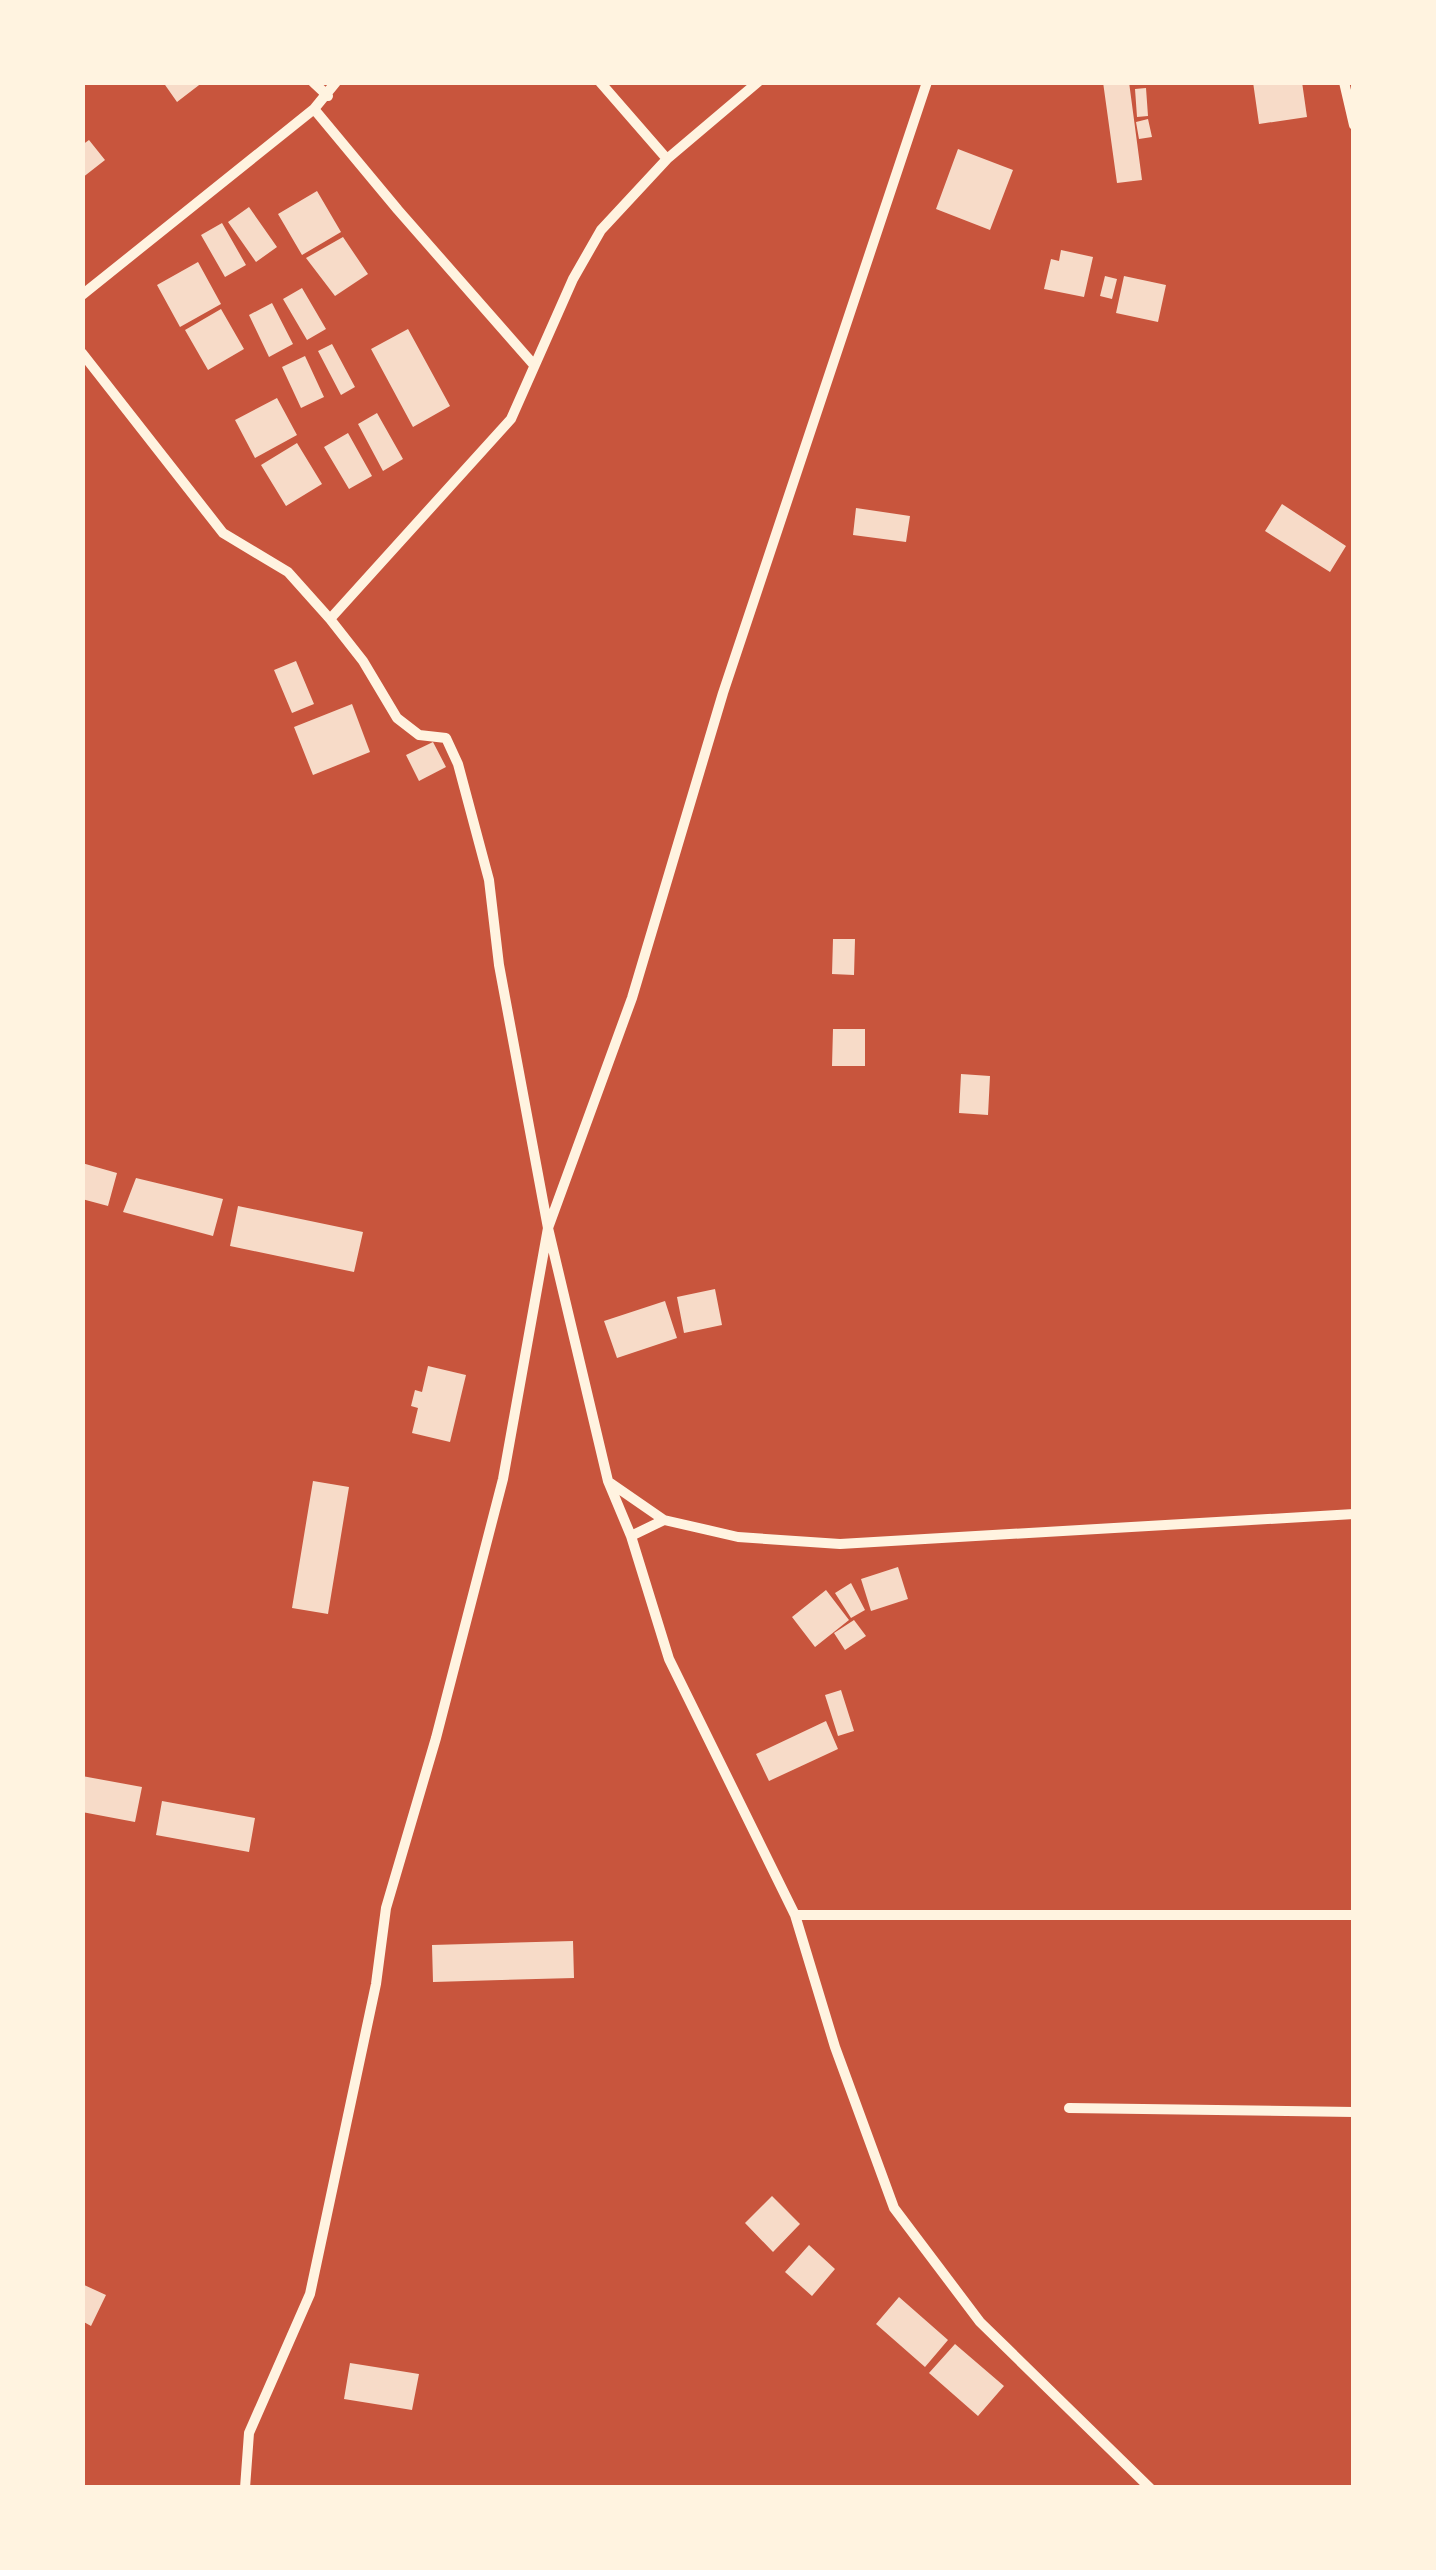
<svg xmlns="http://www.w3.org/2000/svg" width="1436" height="2570" font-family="Poppins,sans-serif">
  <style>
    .building { fill: #f7dbc8 }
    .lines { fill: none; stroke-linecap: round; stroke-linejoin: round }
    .minor { stroke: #fff3e0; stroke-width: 10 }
  </style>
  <rect width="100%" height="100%" fill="#c8553d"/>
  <path class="building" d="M163,82H203L177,102Z
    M1103,82H1129L1142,180L1117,183Z
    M1253,82H1302L1307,117L1259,124Z
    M1146,88L1148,116L1137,117L1135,89Z
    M1148,119L1152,137L1139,139L1136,122Z
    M89,140L105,160L82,178V145Z
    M958,149L1013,170L990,230L936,209Z
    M317,191L341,232L302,255L278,214Z
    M249,207L277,247L256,262L228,222Z
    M222,223L246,265L225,277L201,235Z
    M343,237L368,274L335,296L306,258Z
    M1061,250L1093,257L1084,297L1044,289L1051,259L1059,261Z
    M198,262L221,304L180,327L157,285Z
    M1105,276L1117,279L1112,299L1100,296Z
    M1124,276L1166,285L1158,322L1116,313Z
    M302,288L326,329L307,340L283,299Z
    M272,303L293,344L269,357L249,315Z
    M221,309L244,349L208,370L185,330Z
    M408,329L450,406L413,427L371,349Z
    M332,344L355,387L341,395L318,351Z
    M305,356L324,397L301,408L282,367Z
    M277,398L297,435L255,458L235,420Z
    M377,413L403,459L383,471L358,424Z
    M348,433L372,476L349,489L324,447Z
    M297,443L322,484L286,506L261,465Z
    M1282,504L1346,546L1330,572L1265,531Z
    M856,508L910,516L906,542L853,535Z
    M296,661L314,704L292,713L274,670Z
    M352,704L370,752L313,775L294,727Z
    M433,742L446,767L419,781L406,755Z
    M833,939H855L854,975L832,974Z
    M833,1029H865V1066H832Z
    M961,1074L990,1076L988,1115L959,1113Z
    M82,1163L117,1173L108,1206L82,1199Z
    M136,1178L223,1199L213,1236L123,1212Z
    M238,1206L363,1232L354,1272L230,1246Z
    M715,1289L722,1325L684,1333L677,1297Z
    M665,1301L677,1338L617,1358L604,1321Z
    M428,1366L466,1375L450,1442L412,1433L418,1408L411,1406L415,1390L422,1392Z
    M313,1481L349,1487L328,1614L292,1608Z
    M898,1567L908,1599L871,1611L861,1579Z
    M851,1583L865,1610L851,1618L835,1593Z
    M826,1590L849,1620L815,1647L792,1617Z
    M854,1620L866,1636L845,1650L834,1633Z
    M841,1690L854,1731L838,1736L825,1695Z
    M826,1721L838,1749L769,1781L756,1754Z
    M82,1776L142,1787L135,1822L82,1812Z
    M162,1801L255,1818L249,1852L156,1835Z
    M573,1941L574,1978L433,1982L432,1945Z
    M772,2196L800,2224L773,2252L745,2223Z
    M809,2245L835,2269L812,2296L785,2272Z
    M82,2284L106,2295L91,2326L82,2321Z
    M899,2297L948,2340L925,2367L876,2324Z
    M955,2344L1004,2386L978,2416L929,2373Z
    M350,2363L419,2374L412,2410L344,2399Z"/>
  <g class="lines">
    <path class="minor" d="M313,82L328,96
      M600,82L667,159
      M1344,82L1354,125
      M314,109L398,210L534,365
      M82,295L314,109L336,82
      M82,353L223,533L288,572L330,619L363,661L397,718L419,735L446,738L458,764L489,880L499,965L548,1228L608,1481L631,1536L669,1659L795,1915L835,2047L894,2208L980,2322L1150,2488
      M330,619L511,419L573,279L601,230L667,159L758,82
      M609,1482L664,1520L738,1537L840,1544L1354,1514
      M631,1536L664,1520
      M795,1915H1354
      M1069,2108L1354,2112
      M245,2488L249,2433L310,2294L376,1984L386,1908L436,1738L503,1479L548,1228L632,998L723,693L927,82"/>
  </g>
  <rect width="1436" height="2570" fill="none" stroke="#fff3e0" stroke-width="170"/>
</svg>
